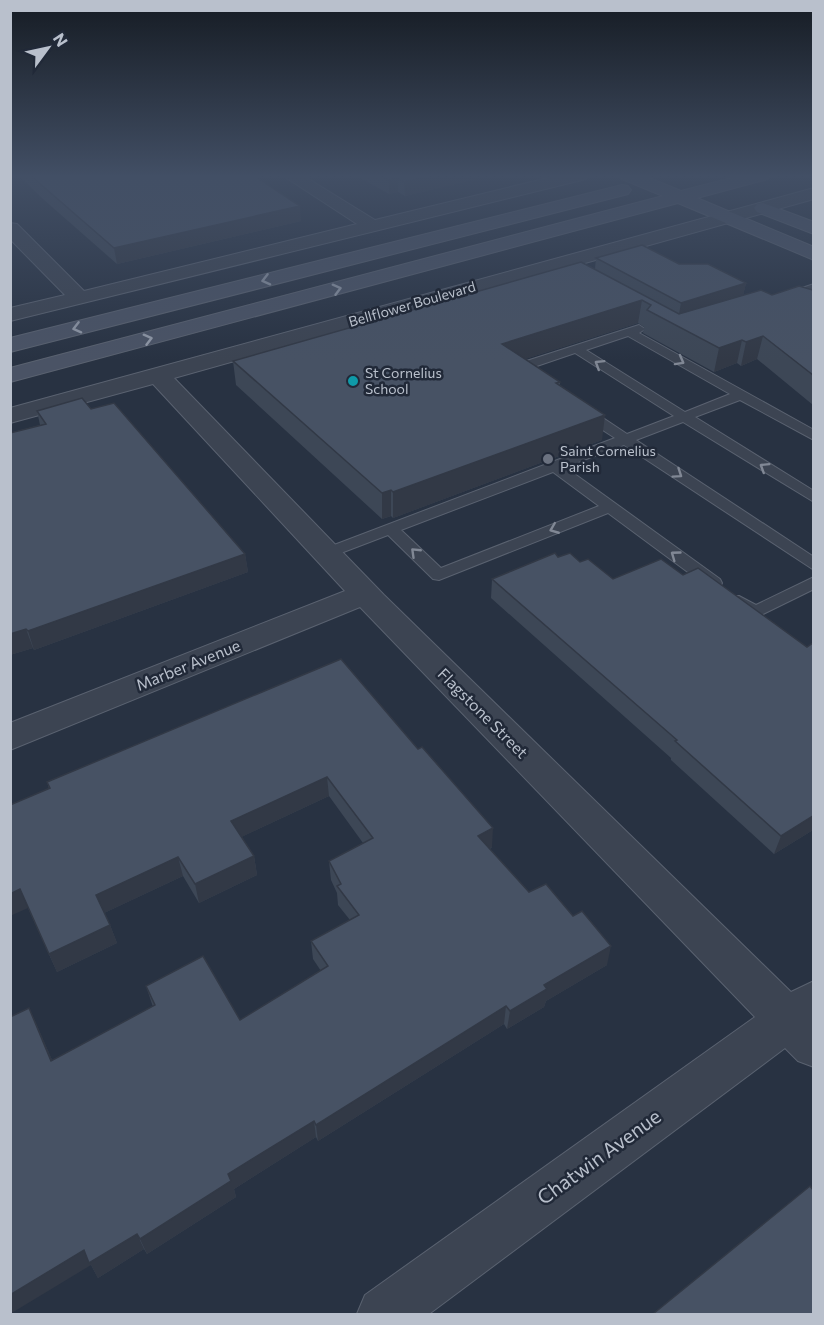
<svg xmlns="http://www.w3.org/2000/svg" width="824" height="1325" font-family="Commissioner,sans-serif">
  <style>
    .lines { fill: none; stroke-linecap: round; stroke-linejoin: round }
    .service-casing { stroke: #5a6270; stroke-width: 2 }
    .minor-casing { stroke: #5a6270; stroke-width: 2 }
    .secondary-casing { stroke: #5a6270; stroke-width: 2 }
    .service { fill: #3c4452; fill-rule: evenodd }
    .minor { fill: #3c4452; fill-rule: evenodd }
    .secondary { fill: #4a5365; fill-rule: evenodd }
    .wall { fill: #3d4756 }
    .shaded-wall { fill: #323946 }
    .building { fill: #475264; stroke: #323946; stroke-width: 1.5 }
    .oneway { stroke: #929aa8 }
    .oneway2 { stroke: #818895 }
    .culture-dot { fill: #0f9aa8; stroke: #212938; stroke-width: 2 }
    .worship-dot { fill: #6b7280; stroke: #212938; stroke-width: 2 }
    .labels { text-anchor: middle; stroke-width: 5; stroke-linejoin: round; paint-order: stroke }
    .far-street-label { font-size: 14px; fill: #b9c0cc; stroke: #212938 }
    .far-poi-label { font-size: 14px; fill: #b9c0cc; stroke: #212938; text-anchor: start }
    .street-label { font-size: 16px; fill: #b9c0cc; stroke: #212938 }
    .near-street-label { font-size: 20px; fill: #b9c0cc; stroke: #212938 }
  </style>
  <rect width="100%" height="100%" fill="#283242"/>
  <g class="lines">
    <g class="service-casing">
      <path id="service" d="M814,284V291L784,299L778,296Z
        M639,325L645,329L639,333L814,430V440L740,400L695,417L814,491V502L683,422L636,440L814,557V570L624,445L565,467L720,579L722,583L720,587H708L608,513L439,580L433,579L388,535L333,556H321L319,553L321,550L615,438L578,414L576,411L578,408H588L627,434L674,416L575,353L528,369L531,372L525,376L512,368L514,365ZM628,336L730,394L685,412L586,350ZM553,472L599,506L441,568L401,530Z
        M814,577V589L755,618L749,616L731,601L733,597L739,596L756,605Z"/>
    </g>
    <g class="minor-casing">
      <path id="minor" d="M282,175H302L375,220L560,175H588L586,179L10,321V308L65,295L10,239V223L17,224L84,291L357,224Z
        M814,188V199L174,378L384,595L791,992L814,981V1067L798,1061L785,1048L429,1314H357L365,1295L755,1017L360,607L10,750V723L345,591L153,384L10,423V408Z"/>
    </g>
    <g class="secondary-casing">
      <path id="secondary" d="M620,175H642L681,191L743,175H770L768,179L697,198L814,247V260L678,203L10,382V368L663,196L622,179Z
        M622,185L628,186L631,190L628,194L10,352V338Z
        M763,203L814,222V234L757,212L754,208L757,204Z"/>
    </g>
    <use href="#service" class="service"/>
    <use href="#minor" class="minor"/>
    <use href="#secondary" class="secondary"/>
  </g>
  <path class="wall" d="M18,175H253L301,221L117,264L43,199Z
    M355,175H493L405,196L398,192L389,194Z
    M596,258L679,264L746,283L743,295H772L813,290V405L757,359L741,366L737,363L714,372L643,333L644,327L638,323L525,359L560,382V385L602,440L393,518L391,516L382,519L236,385L233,361L595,269Z
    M91,409L245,554L248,572L34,650L33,648L10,655V433L40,425L37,411Z
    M492,579L813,830L774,854L671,760V758L491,598Z
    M341,659L492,847L490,849L529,892L607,965L546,1001L544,1007L507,1029L504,1024L318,1141L316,1137L234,1189L236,1197L147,1254L144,1249L98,1278L91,1265L29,1008L52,1060L153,1007L146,986L240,1020L321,971L313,959L311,941L350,920L338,905L337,893L331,880L329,861L363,843L329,796L241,837L254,856L257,875L199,903L183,876L104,913L110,925L117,943L57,972L28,908L49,789L47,782Z"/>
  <path class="shaded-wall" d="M434,175H493L405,196L404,182Z
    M398,178V192L389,194V180Z
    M300,206L301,221L117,264L114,248Z
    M746,283L741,305L677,325L681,303Z
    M642,300L638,323L500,367L502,344Z
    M763,336L757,359L741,366L746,342Z
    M742,340L737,363L714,372L719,348Z
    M605,415L602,440L393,518V492Z
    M391,490V516L382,519V493Z
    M245,554L248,572L34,650L28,631Z
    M26,629L33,648L10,655V634Z
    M327,777L329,796L235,840L231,821Z
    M813,816V830L774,854L781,836Z
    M493,828L492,847L477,855L478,836Z
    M254,856L257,875L199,903L195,884Z
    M178,857L183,876L102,914L96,895Z
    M20,889L28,908L10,916V894Z
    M110,925L117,943L57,972L49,954Z
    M611,946L607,965L546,1001L544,1007L507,1029L510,1011L544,985Z
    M506,1006L504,1024L318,1141L316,1125Z
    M29,1008L37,1025L60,1078L51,1061Z
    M314,1121L316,1137L234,1189L236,1197L147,1254L140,1239L228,1174Z
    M137,1234L144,1249L98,1278L91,1265L10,1314V1295L84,1250Z"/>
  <path class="building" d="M30,175H253L300,206L114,248Z
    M379,175H434L404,182L398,178L389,180Z
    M642,245L679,264H708L746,283L681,303L596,258Z
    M581,262L679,314L761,290L772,295L799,286L813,290V375L763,336L746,342L742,340L719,348L647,310L651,305L642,300L502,344L560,382L556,383L605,415L393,492L391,490L382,493L233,361Z
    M82,398L91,409L114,403L245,554L28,631L26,629L10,634V433L46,424L37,411Z
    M555,553L558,557L570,553L580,562L588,559L613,579L661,559L683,575L698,568L807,647L813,643V816L781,836L675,741L677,740L492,579Z
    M341,659L418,749L422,747L493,828L478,836L529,892L546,884L573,916L582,911L611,946L544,985L547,989L510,1011L506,1006L316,1125L314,1121L228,1174L231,1181L140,1239L137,1234L89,1263L84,1250L10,1295V1017L29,1008L51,1061L155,1005L146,986L203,956L240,1020L328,966L311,941L359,915L337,886L341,884L329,861L373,838L327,777L231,821L254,856L195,884L178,857L96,895L110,925L49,954L20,889L10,894V805L50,788L47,782Z
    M810,1186L813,1190V1314H653Z"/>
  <defs><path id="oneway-chevron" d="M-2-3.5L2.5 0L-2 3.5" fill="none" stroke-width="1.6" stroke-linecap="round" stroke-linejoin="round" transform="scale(1.5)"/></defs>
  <g class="oneway">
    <use href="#oneway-chevron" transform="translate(266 280) rotate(166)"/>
    <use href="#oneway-chevron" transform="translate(337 289) rotate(-15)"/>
    <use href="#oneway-chevron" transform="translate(77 328) rotate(166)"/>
    <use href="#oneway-chevron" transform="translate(148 339) rotate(-15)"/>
  </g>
  <g class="oneway2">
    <use href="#oneway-chevron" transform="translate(680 361) rotate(29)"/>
    <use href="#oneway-chevron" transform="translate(599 364) rotate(-148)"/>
    <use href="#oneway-chevron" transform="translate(764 467) rotate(-148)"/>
    <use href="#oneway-chevron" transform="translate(678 474) rotate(34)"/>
    <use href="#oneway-chevron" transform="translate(554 529) rotate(158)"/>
    <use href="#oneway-chevron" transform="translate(415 552) rotate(-136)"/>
    <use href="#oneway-chevron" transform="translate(675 555) rotate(-144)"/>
  </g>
  <linearGradient id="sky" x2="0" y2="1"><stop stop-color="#161c24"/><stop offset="0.49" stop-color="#424f65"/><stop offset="1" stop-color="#424f65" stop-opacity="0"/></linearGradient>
  <rect width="824" height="360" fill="url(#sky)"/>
  <circle class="culture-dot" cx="353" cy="381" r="6"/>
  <circle class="worship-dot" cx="548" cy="459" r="6"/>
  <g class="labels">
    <g class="far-street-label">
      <text transform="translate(412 304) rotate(-16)" y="5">Bellflower Boulevard</text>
    </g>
    <g class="far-poi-label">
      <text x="365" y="378">St Cornelius<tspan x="365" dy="16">School</tspan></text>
      <text x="560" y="456">Saint Cornelius<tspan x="560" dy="16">Parish</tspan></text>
    </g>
    <g class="street-label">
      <text transform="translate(188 665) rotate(-22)" y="6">Marber Avenue</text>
      <text transform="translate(483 713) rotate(45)" y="6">Flagstone Street</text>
    </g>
    <g class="near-street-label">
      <text transform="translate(599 1157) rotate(-36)" y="7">Chatwin Avenue</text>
    </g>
  </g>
  <rect width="824" height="1325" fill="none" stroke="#b9c0cc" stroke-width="24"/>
  <g transform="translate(48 48) rotate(57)" stroke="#212938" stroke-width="4.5" paint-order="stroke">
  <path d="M0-4.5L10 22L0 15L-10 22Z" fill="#b9c0cc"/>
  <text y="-9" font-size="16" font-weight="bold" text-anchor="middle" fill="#b9c0cc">N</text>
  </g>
</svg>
